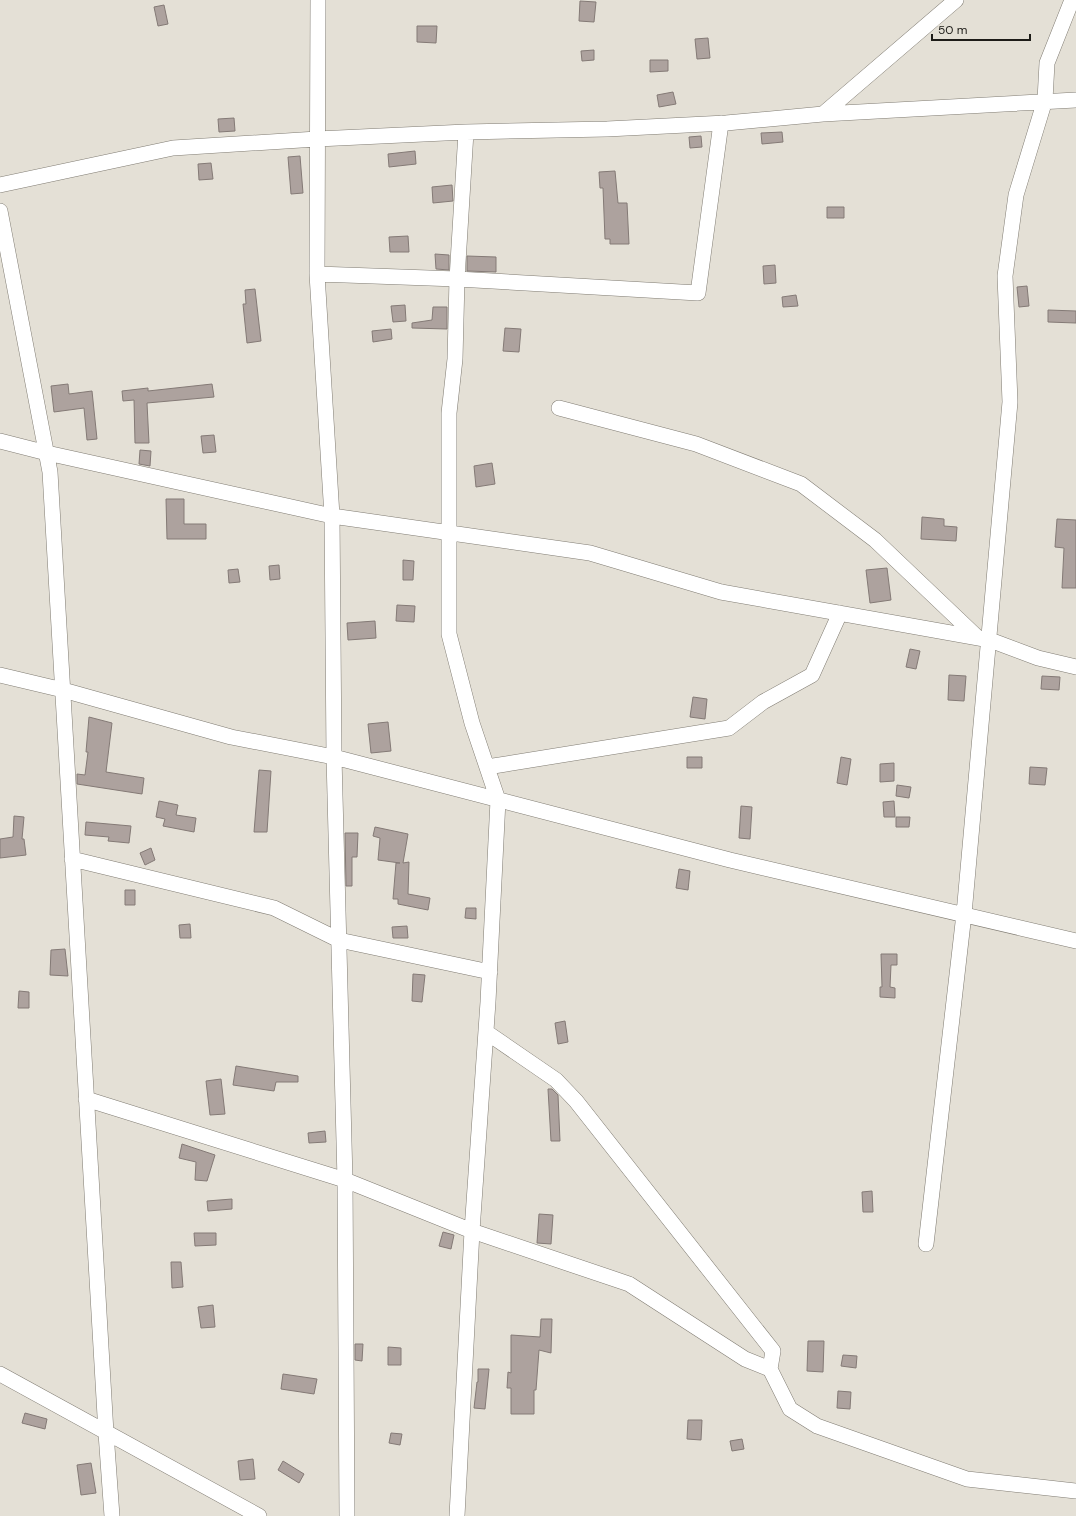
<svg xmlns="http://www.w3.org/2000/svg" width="1076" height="1516" font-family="'DM Sans',sans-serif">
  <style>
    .building { fill: #ada29e; stroke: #847a76 }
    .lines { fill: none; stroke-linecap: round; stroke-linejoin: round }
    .street-casing { stroke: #807c73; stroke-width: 16 }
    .street { stroke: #fff; stroke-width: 15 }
  </style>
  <rect width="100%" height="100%" fill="#e4e0d6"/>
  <path class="building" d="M580,1L596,2L594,22L579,21Z
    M164,5L168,24L158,26L154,7Z
    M417,26H437L436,43L417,42Z
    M708,38L710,58L697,59L695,39Z
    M594,50V60L582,61L581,51Z
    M650,60H668V71L650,72Z
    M673,92L676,104L659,107L657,95Z
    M234,118L235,131L219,132L218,119Z
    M782,132L783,142L762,144L761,133Z
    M701,136L702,147L690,148L689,137Z
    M415,151L416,164L389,167L388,154Z
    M300,156L303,193L291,194L288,157Z
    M211,163L213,179L199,180L198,164Z
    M615,171L618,203H627L629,244H610V239H605L603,188H600L599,172Z
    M452,185L453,201L433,203L432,187Z
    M827,207H844V218H827Z
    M408,236L409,252H390L389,237Z
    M435,254L449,255V270L436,269Z
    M467,256L496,257V272L467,271Z
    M775,265L776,283L764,284L763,266Z
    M1027,286L1029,306L1019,307L1017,287Z
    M255,289L261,341L247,343L243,304H246L245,290Z
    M796,295L798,306L783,307L782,297Z
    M405,305L406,321L393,322L391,306Z
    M433,307H447V329L412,328V323L432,320Z
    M1048,310L1076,311V323L1048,322Z
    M505,328L521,329L519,352L503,351Z
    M391,329L392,339L373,342L372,331Z
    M68,384L69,394L92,391L97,439L87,440L84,408L54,412L51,386Z
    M212,384L214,397L147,403L149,443H135L134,400L123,401L122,391L148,388V391Z
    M214,435L216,452L203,453L201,436Z
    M140,450L151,451L150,466L139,464Z
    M492,463L495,484L476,487L474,466Z
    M166,499H184V524H206V539H167Z
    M922,517L944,519V526L957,527L956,541L921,539Z
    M1057,519L1076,520V588H1062L1064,548L1055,547Z
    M403,560L414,561L413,580H403Z
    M279,565L280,579L270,580L269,566Z
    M887,568L891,600L870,603L866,570Z
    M238,569L240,582L229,583L228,570Z
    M397,605L415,606L414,622L396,621Z
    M375,621L376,638L348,640L347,623Z
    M910,649L920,651L916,669L906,667Z
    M949,675L966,676L964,701L948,700Z
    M1042,676L1060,677L1059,690L1041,689Z
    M693,697L707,699L705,719L690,717Z
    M89,717L112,723L106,772L144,778L142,794L77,784V774L85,775L88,752H86Z
    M388,722L391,751L371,753L368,724Z
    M687,757H702V768H687Z
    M841,757L851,759L847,785L837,783Z
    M894,763V781L880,782V764Z
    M1030,767L1047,768L1045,785L1029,784Z
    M259,770L271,771L267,832H254Z
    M897,785L911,787L909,798L896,796Z
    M159,801L178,805L176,815L196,818L194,832L163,826L165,819L156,817Z
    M894,801L895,817H884L883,802Z
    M741,806L752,807L750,839L739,838Z
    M14,816L24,817L22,839H24L26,855L0,858V839L13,837Z
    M896,817H910L909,827H896Z
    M86,822L131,826L129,843L108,841L109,837L85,835Z
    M375,827L408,834L403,863L409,862L408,894L430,898L428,910L398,904V899H393L396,863H400L378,860L380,838L373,836Z
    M345,833H358L357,857H352V886H346Z
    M151,848L155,860L145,865L140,853Z
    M679,869L690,871L688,890L676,888Z
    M125,890H135V905H125Z
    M466,908H476V919L465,918Z
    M190,924L191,938H180L179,925Z
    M407,926L408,938H393L392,927Z
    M65,949L68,976L50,975L51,950Z
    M881,954H897V965H891L890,987L895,988V998L880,997V987H882Z
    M413,974L425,975L422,1002L412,1001Z
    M19,991L29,992V1008H18Z
    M565,1021L568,1042L558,1044L555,1023Z
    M236,1066L298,1076V1082H276L274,1091L233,1085Z
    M221,1079L225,1114L210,1115L206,1081Z
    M548,1089H552L558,1095L560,1141H551Z
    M325,1131L326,1142L309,1143L308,1133Z
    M182,1144L215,1155L207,1181L195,1180L196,1162L179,1158Z
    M872,1191L873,1212H863L862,1192Z
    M232,1199V1209L208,1211L207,1201Z
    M539,1214L553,1215L551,1244L537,1243Z
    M443,1232L454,1235L451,1249L439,1246Z
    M194,1233H216V1245L195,1246Z
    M171,1262H181L183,1287L172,1288Z
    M213,1305L215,1327L201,1328L198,1307Z
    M541,1319H552L551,1353L539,1350L536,1390H534V1414H511V1388H507L508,1372L511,1373V1335L540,1337Z
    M808,1341H824L823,1372L807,1371Z
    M355,1344H363L362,1361L355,1360Z
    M388,1347L401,1348V1365H388Z
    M843,1355L857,1356L856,1368L841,1366Z
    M478,1369H489L485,1409L474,1408L477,1382H478Z
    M283,1374L317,1379L314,1394L281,1389Z
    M838,1391L851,1392L850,1409L837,1408Z
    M25,1413L47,1419L45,1429L22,1423Z
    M688,1420H702L701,1440L687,1439Z
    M391,1433L402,1434L400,1445L389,1443Z
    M742,1439L744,1449L732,1451L730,1441Z
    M253,1459L255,1479L240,1480L238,1461Z
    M283,1461L304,1474L299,1483L278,1470Z
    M91,1463L96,1493L81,1495L77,1465Z"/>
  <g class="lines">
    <g class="street-casing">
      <path id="street" d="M318,0L317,274L332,516L334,757L345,1180L347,1516
        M823,114L956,0
        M0,185L173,148L317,139L466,132L607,129L726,123L823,114L1076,100
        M0,211L50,472L106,1433L112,1516
        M317,274L457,279L698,293L721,123
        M559,408L696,444L801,484L875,540L978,638
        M0,441L47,453L332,516L590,553L721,592L990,640L1038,658L1076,667
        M0,675L63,690L231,737L334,757L730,860L1076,941
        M487,767L729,728L763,702L812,675L840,613
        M72,859L274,908L339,940L490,972
        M486,1032L556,1080L576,1101L773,1351L770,1369
        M86,1099L345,1180L472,1231L629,1284L745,1359L770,1369L790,1409L817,1426L967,1479L1076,1491
        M926,1244L964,914L1010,402L1005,276L1016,195L1045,100L1047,63L1072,0
        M0,1374L259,1516
        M457,1516L472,1231L488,1002L498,800L472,723L449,634V413L455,359L457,279L466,132"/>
    </g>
    <use href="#street" class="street"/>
  </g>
  <path d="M932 34v6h98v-6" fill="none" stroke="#1d1c18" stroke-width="2"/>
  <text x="938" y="34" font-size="12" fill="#1d1c18" stroke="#e4e0d6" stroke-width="3" paint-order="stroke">50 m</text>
</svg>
